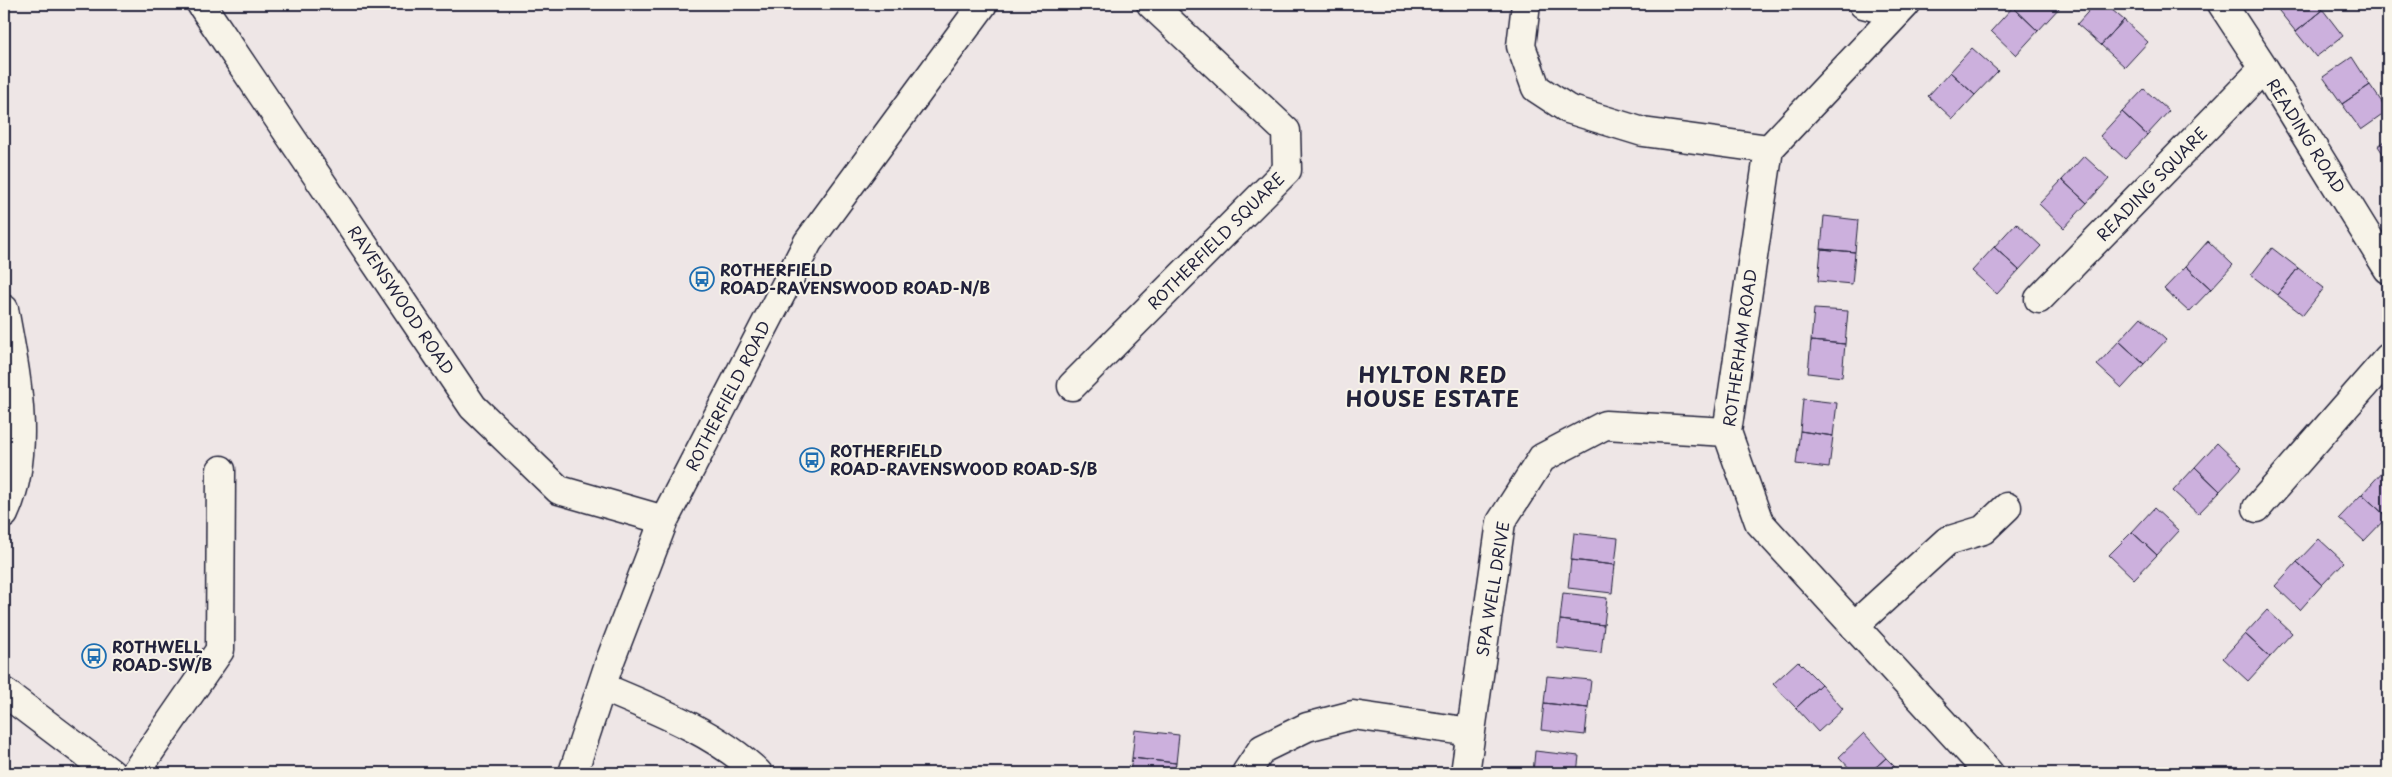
<svg xmlns="http://www.w3.org/2000/svg" width="2392" height="777" font-family="'Playpen Sans',sans-serif">
  <style>
    .building { fill: #ccb0dd; stroke: #22223b }
    .lines { fill: none; stroke-linecap: round; stroke-linejoin: round }
    .minor-casing { stroke: #22223b; stroke-width: 31 }
    .minor { stroke: #f7f3e8; stroke-width: 28 }
    .labels { text-anchor: middle; stroke-width: 4; stroke-linejoin: round; paint-order: stroke }
    .street-label { font-size: 16px; fill: #22223b; stroke: #f7f3e8 }
    .poi-label { font-size: 16px; font-weight: bold; fill: #22223b; stroke: #f7f3e8; text-anchor: start }
    .district-label { font-size: 21px; font-weight: bold; letter-spacing: 1px; fill: #22223b; stroke: #f7f3e8 }
  </style>
  <rect width="100%" height="100%" fill="#eee6e6"/>
  <filter id="ink" filterUnits="userSpaceOnUse"><feTurbulence type="fractalNoise" baseFrequency=".02" numOctaves="2"/><feDisplacementMap in="SourceGraphic" scale="10" xChannelSelector="R" yChannelSelector="G"/><feConvolveMatrix kernelMatrix="1 2 1 2 8 2 1 2 1" color-interpolation-filters="sRGB"/></filter>
  <g filter="url(#ink)">
    <path class="building" d="M2016,4H2057L2060,7L2038,31L2013,7Z
      M2095,4H2105L2124,20L2101,45L2077,24Z
      M2278,4H2318L2323,10L2296,32L2275,6Z
      M2013,7L2038,31L2016,55L1991,31Z
      M2323,10L2343,36L2316,57L2296,32Z
      M2124,20L2148,42L2125,67L2101,45Z
      M1972,48L1998,71L1975,95L1950,72Z
      M2352,57L2370,85L2342,104L2323,77Z
      M1950,72L1975,95L1953,119L1928,96Z
      M2370,85L2388,111L2361,130L2342,104Z
      M2144,89L2169,111L2147,135L2122,112Z
      M2122,112L2147,135L2125,159L2100,136Z
      M2388,139V161L2378,146Z
      M2084,156L2109,179L2087,203L2062,180Z
      M2062,180L2087,203L2064,228L2039,204Z
      M1824,216L1858,220L1855,252L1821,249Z
      M2016,223L2041,246L2019,270L1994,247Z
      M2208,241L2233,265L2211,289L2186,266Z
      M1994,247L2019,270L1997,294L1972,271Z
      M2272,248L2298,268L2277,295L2251,275Z
      M1821,249L1855,252L1852,284L1818,281Z
      M2186,266L2211,289L2189,312L2164,289Z
      M2298,268L2324,288L2303,315L2277,295Z
      M1814,309L1848,311L1845,344L1811,341Z
      M2141,317L2166,340L2144,364L2119,341Z
      M1811,341L1845,344L1842,377L1808,373Z
      M2119,341L2144,364L2122,388L2097,365Z
      M1803,399L1837,403L1833,436L1800,431Z
      M1800,431L1833,436L1829,468L1796,464Z
      M2217,443L2242,467L2220,491L2195,467Z
      M2195,467L2220,491L2198,514L2173,491Z
      M2384,470L2388,474L2387,517L2362,494Z
      M2362,494L2387,517L2364,541L2339,518Z
      M2154,508L2179,531L2157,555L2132,532Z
      M2132,532L2157,555L2134,579L2109,555Z
      M1574,533L1618,538L1615,565L1571,560Z
      M2319,539L2344,562L2322,585L2297,562Z
      M1571,560L1615,565L1612,593L1568,588Z
      M2297,562L2322,585L2300,610L2275,586Z
      M1563,593L1607,598L1604,625L1560,620Z
      M2267,610L2292,633L2270,657L2245,634Z
      M1560,620L1604,625L1601,653L1557,648Z
      M2245,634L2270,657L2248,681L2223,658Z
      M1798,661L1821,684L1796,708L1773,684Z
      M1547,676L1591,680L1588,708L1544,703Z
      M1821,684L1843,709L1818,732L1796,708Z
      M1544,703L1588,708L1585,735L1541,730Z
      M1135,730L1179,735L1176,763L1132,758Z
      M1864,733L1886,758L1869,773H1854L1839,757Z
      M1535,751L1579,756L1577,773H1533Z
      M1132,758L1176,763L1174,773H1130Z
      M1886,758L1901,773H1869Z"/>
    <g class="lines">
      <g class="minor-casing">
        <path id="minor" d="M201,4L473,407L559,490L664,520
          M1526,4L1521,46L1536,88L1568,109L1643,132L1769,149
          M1863,4L1897,13
          M1906,4L1769,149L1727,432L1759,522L1989,773
          M2222,4L2264,68L2388,269
          M2039,299L2264,68
          M4,309C16,375 33,451 4,514
          M1072,386L1287,170L1286,131L1151,4
          M2257,508L2388,358
          M1854,626L1947,541L1983,530L2007,507
          M602,687C654,709 717,733 758,773
          M4,692L111,773
          M135,773L220,650L221,470
          M573,773L610,661L664,520L808,242L983,4
          M1246,773L1262,749L1307,727L1353,715L1471,732
          M1465,773L1501,522L1542,458L1605,425L1727,432"/>
      </g>
      <use href="#minor" class="minor"/>
    </g>
  </g>
  <defs>
    <g id="bus-ring" transform="scale(1.25)"><circle r="9.5" fill="#f7f3e8" stroke="#1f6fb2" stroke-width="1.5"/><path d="M-5-6H5V4H4V6H2V4H-2V6H-4V4H-5ZM-3.5-4V0h7V-4ZM-3.5 1.2v1.5H-2V1.2ZM2 1.2v1.5H3.5V1.2Z" fill="#1f6fb2"/></g>
  </defs>
  <g fill-rule="evenodd">
    <use href="#bus-ring" x="702" y="279"/>
    <use href="#bus-ring" x="812" y="460"/>
    <use href="#bus-ring" x="94" y="656"/>
  </g>
  <g class="labels">
    <g class="street-label">
      <text transform="translate(2306 136) rotate(58)" y="6">READING ROAD</text>
      <text transform="translate(2152 184) rotate(-46)" y="6">READING SQUARE</text>
      <text transform="translate(1216 241) rotate(-45)" y="6">ROTHERFIELD SQUARE</text>
      <text transform="translate(401 300) rotate(56)" y="6">RAVENSWOOD ROAD</text>
      <text transform="translate(1740 348) rotate(-82)" y="6">ROTHERHAM ROAD</text>
      <text transform="translate(728 396) rotate(-63)" y="6">ROTHERFIELD ROAD</text>
      <text transform="translate(1493 589) rotate(-81)" y="6">SPA WELL DRIVE</text>
    </g>
    <g class="poi-label">
      <text x="720" y="276">ROTHERFIELD<tspan x="720" dy="18">ROAD-RAVENSWOOD ROAD-N/B</tspan></text>
      <text x="830" y="457">ROTHERFIELD<tspan x="830" dy="18">ROAD-RAVENSWOOD ROAD-S/B</tspan></text>
      <text x="112" y="653">ROTHWELL<tspan x="112" dy="18">ROAD-SW/B</tspan></text>
    </g>
    <g class="district-label">
      <text x="1433" y="383">HYLTON RED<tspan x="1433" dy="24">HOUSE ESTATE</tspan></text>
    </g>
  </g>
  <rect width="2392" height="777" fill="none" stroke="#f7f3e8" stroke-width="20"/>
  <rect x="10" y="10" width="2372" height="757" fill="none" stroke="#22223b" stroke-width="2" filter="url(#ink)"/>
</svg>
